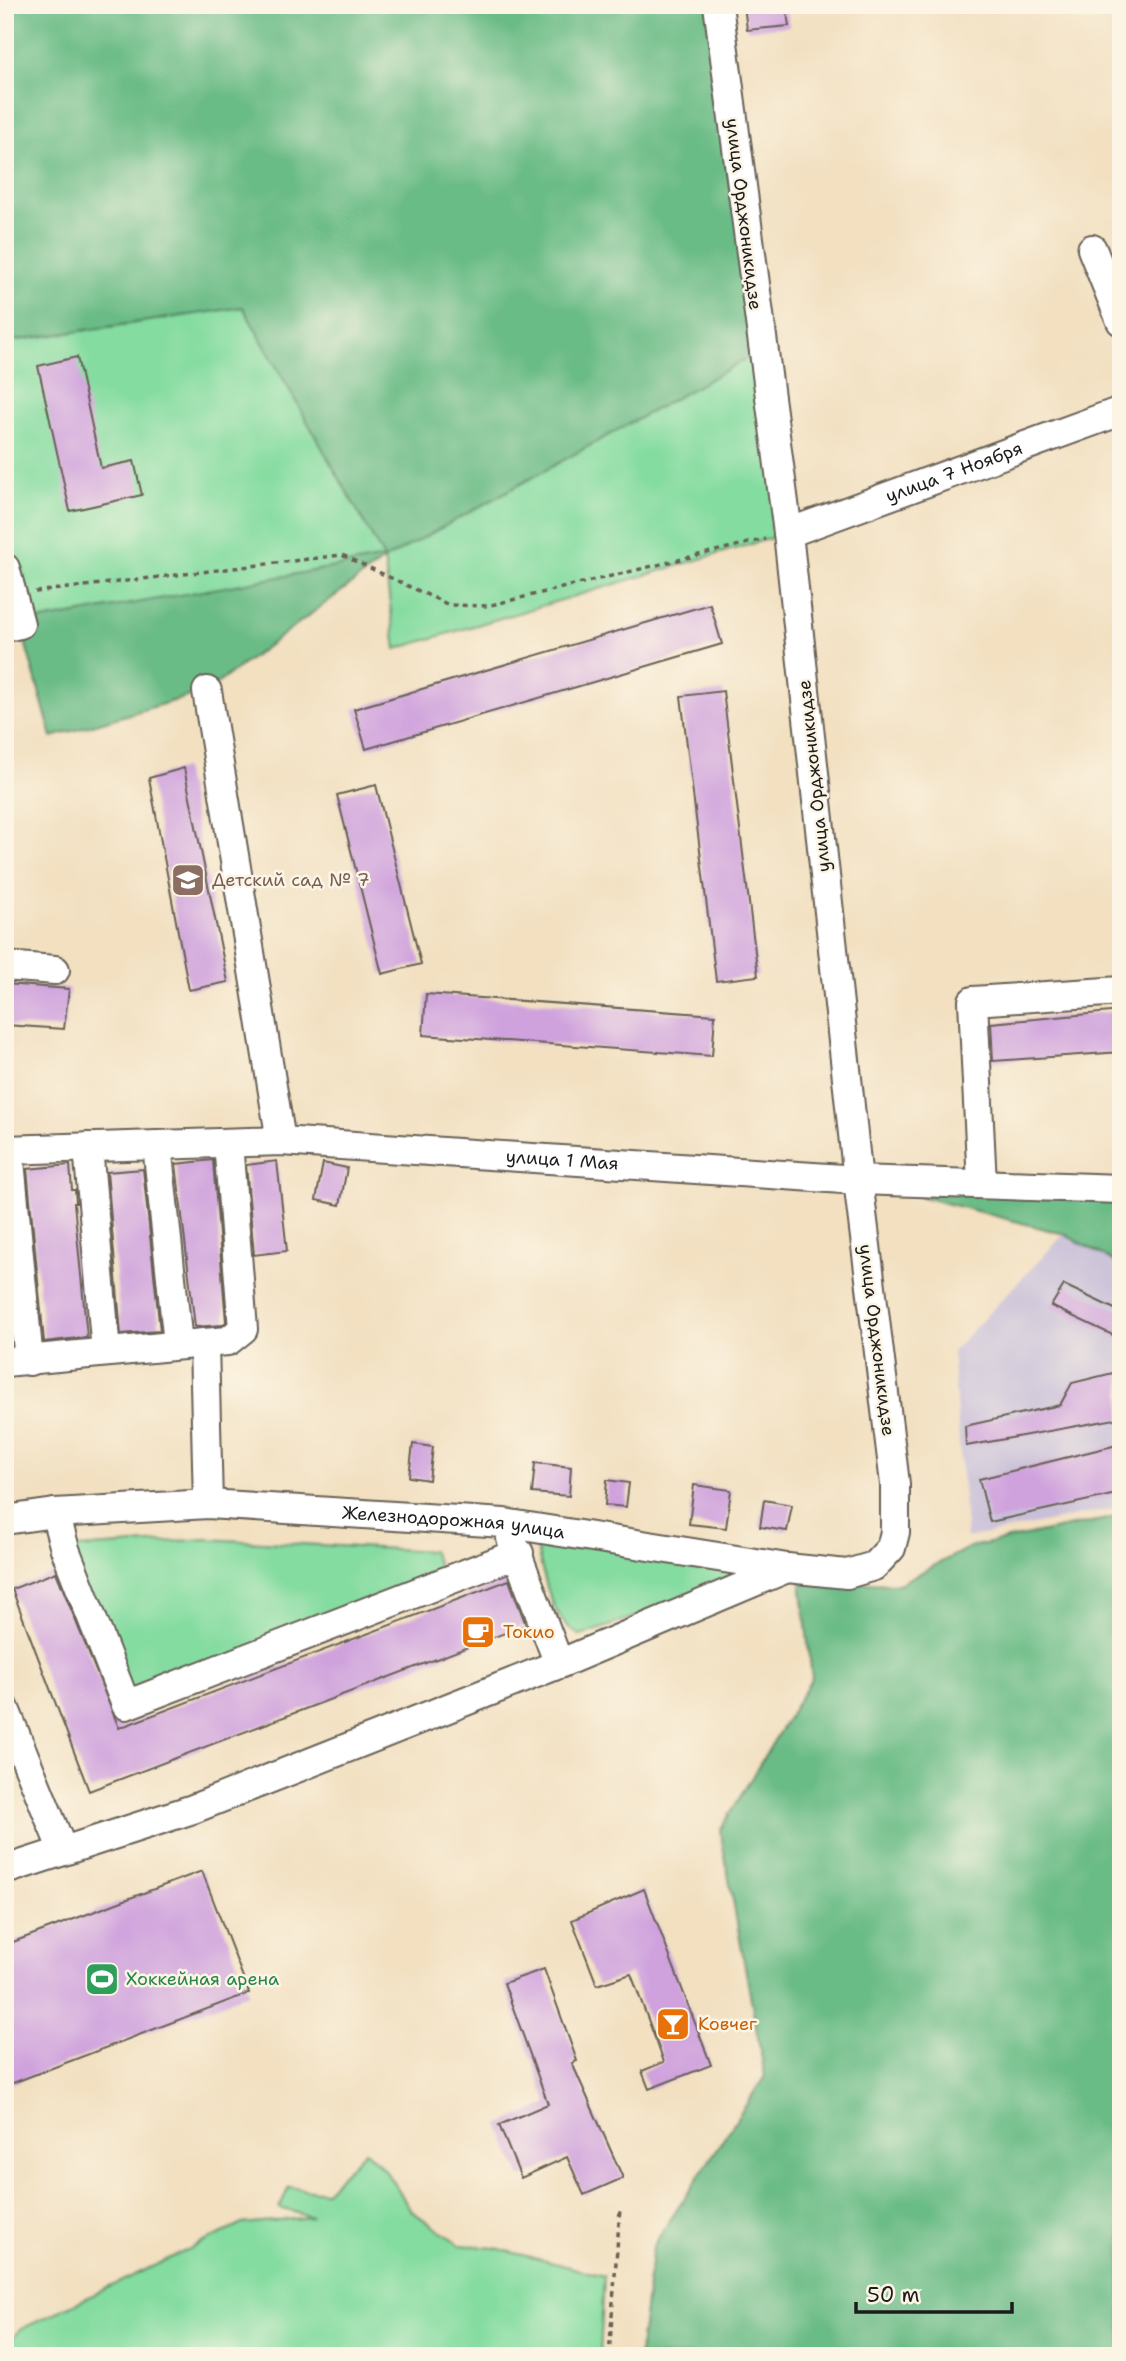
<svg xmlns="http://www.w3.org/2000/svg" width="1126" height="2361" font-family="'Shantell Sans',sans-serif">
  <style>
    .industrial { fill: #c8bfd8 }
    .green { fill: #84dca0; stroke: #507c5e; stroke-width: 2 }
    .forest { fill: #6bbc86; stroke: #446c51; stroke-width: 2 }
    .building { fill: #cfa2dd }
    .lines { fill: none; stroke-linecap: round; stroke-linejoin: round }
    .minor-casing { stroke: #676156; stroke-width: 32 }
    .path { stroke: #676156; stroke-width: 3.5; stroke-dasharray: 5 5; stroke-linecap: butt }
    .minor { stroke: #fff; stroke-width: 28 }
    .labels { text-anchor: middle; stroke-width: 5; stroke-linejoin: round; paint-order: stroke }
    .street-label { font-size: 18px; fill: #1c1c1c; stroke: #fcf5e5 }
    .education-label { font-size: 18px; fill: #785e54; stroke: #fcf5e5; text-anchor: start }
    .food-label { font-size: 18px; fill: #c56008; stroke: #fcf5e5; text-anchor: start }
    .leisure-label { font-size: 18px; fill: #27864d; stroke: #fcf5e5; text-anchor: start }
  </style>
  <rect width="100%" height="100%" fill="#fcf5e5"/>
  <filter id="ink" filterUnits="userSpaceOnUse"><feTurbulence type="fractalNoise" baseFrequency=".0143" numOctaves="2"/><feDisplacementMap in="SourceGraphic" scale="14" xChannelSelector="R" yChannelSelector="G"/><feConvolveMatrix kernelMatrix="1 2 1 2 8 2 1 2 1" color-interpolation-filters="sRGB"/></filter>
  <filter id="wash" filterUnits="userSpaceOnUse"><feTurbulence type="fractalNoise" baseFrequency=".00686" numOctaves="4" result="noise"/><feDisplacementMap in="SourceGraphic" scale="28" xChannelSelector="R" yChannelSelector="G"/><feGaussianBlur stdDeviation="1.57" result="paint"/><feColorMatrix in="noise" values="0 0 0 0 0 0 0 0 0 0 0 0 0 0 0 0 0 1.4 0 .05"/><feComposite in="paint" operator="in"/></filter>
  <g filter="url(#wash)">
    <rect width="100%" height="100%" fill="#f2e0c1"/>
    <path class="industrial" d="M1064,1234L1121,1265V1507L967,1538L952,1352Z"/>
    <path class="green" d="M243,307L385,559L762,350L788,533L396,649L384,559L20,624L5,568V342Z
      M544,1538L764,1570L581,1636C549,1619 545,1576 535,1543Z
      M207,1539L432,1551L446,1581L126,1705L65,1549Z
      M365,2151L384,2169L412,2211L460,2245L496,2248L604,2276L600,2356H5V2349L19,2330L242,2224L312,2217L279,2208L289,2187L325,2192Z"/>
    <path class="forest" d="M5,5H718L762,350L385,559L207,691L52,737L20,624L384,558L243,307L5,342Z
      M858,1180L1121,1189V1265L1064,1234Z
      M1121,1516V2356H639L653,2246L765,2076L720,1830L812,1678L801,1581L899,1584L970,1547Z"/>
    <g id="blocks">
      <path class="building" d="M744,5H786L789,26L747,30Z
        M77,357L101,468L134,461L142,495L70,511L38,366Z
        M710,604L722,644L366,749L354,709Z
        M723,691L758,976L716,981L681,696Z
        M184,768L228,982L189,990L149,778Z
        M376,785L421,964L382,974L337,795Z
        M5,984L69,989L64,1029L5,1025Z
        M426,994L715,1015L712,1056L423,1035Z
        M1121,1011V1052L993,1061L991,1023Z
        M213,1160L226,1322L222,1325L195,1327L176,1164Z
        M277,1161L287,1251L254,1255L246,1165Z
        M323,1163L347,1168L340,1205L316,1200Z
        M70,1165L72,1190H75L76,1203H74L87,1337L44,1342L27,1169Z
        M143,1169L160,1331L121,1334L107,1172Z
        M1064,1285L1121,1312V1339L1051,1306Z
        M1121,1371V1418L966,1446L965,1426L1060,1405L1072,1383Z
        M413,1444L433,1447L429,1480L409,1477Z
        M1121,1444V1493L990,1522L979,1479Z
        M535,1463L571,1467L569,1496L532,1493Z
        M607,1480L629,1483L626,1507L605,1505Z
        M694,1485L731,1490L726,1528L689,1524Z
        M764,1500L792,1505L787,1531L760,1527Z
        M56,1572L119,1728L509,1580L526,1625L89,1791L12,1589Z
        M202,1871L249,1993L5,2086V1945Z
        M644,1889L711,2065L649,2089L642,2071L664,2062L631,1974L597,1985L572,1920Z
        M544,1969L577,2061L572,2063L623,2178L584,2195L567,2157L521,2178L499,2125L548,2104L504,1983Z"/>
    </g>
  </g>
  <g filter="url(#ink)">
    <use href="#blocks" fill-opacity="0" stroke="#676156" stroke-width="2"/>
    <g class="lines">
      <g class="minor-casing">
        <g id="minor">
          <path d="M1092,249L1121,321"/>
          <path id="s1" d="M788,533L1121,411"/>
          <path d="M5,568L20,624L5,627"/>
          <path d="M207,691L281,1141"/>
          <path d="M5,966L55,970"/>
          <path d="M157,1145L178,1344"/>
          <path d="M88,1147L106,1352"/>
          <path id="s2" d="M5,1150L281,1141L858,1180L1121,1189"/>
          <path d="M9,1150L29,1361"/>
          <path d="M982,1184L973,1001L1121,991"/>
          <path d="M5,1362L204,1343"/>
          <path d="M208,1504L204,1343L228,1341L243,1329L228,1143"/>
          <path d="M55,1513L65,1549L126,1705L519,1553"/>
          <path id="s3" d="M5,1520L55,1513L208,1504L504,1523L787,1568L847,1574L874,1566L891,1548L895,1532V1484L858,1180L788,533L718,5"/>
          <path d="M511,1538L559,1664"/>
          <path d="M5,1709L63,1851"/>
          <path d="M5,1870L193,1809L559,1664L787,1568"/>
        </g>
      </g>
      <path class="path" d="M35,592L342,555L449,605L487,606L765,539
        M609,2356L620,2208"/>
      <use href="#minor" class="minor"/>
    </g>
  </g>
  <defs>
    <g id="school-square" transform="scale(1.75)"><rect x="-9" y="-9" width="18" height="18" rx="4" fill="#8d6e63" stroke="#fcf5e5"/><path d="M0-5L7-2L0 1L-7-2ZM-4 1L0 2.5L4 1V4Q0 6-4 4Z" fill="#fff"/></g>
    <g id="cafe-square" transform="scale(1.75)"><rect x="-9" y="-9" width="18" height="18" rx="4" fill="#e8710a" stroke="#fcf5e5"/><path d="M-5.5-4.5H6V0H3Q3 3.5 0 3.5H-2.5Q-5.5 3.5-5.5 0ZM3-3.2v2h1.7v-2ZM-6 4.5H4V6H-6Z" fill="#fff"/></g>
    <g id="stadium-square" transform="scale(1.75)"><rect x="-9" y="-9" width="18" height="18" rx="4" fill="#2e9e5b" stroke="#fcf5e5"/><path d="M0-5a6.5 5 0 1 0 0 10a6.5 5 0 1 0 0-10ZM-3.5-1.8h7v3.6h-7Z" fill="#fff"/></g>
    <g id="bar-square" transform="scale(1.75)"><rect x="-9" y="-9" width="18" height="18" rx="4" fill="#e8710a" stroke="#fcf5e5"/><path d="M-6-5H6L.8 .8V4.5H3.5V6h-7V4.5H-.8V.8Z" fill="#fff"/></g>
  </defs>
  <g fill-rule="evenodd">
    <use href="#school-square" x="188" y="880"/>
    <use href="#cafe-square" x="478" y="1632"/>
    <use href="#stadium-square" x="102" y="1979"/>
    <use href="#bar-square" x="673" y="2024"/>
  </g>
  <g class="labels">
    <g class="street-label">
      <text transform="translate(744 214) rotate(83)" y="6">улица Орджоникидзе</text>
      <text dy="6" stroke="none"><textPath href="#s1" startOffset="177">улица 7 Ноября</textPath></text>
      <text transform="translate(814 776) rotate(-96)" y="6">улица Орджоникидзе</text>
      <text dy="6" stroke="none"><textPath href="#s2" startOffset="558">улица 1 Мая</textPath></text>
      <text transform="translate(877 1340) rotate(83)" y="6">улица Орджоникидзе</text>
      <text dy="6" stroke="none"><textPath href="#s3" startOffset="450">Железнодорожная улица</textPath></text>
    </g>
    <g class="education-label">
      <text x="212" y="886">Детский сад № 7</text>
    </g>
    <g class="food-label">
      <text x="503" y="1638">Токио</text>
      <text x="698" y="2030">Ковчег</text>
    </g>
    <g class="leisure-label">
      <text x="126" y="1985">Хоккейная арена</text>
    </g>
  </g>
  <rect width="1126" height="2361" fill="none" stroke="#fcf5e5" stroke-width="28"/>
  <path d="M856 2302v10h156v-10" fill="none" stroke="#1c1c1c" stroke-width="3.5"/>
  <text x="867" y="2302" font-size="21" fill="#1c1c1c" stroke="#fcf5e5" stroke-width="5" paint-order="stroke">50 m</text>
</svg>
